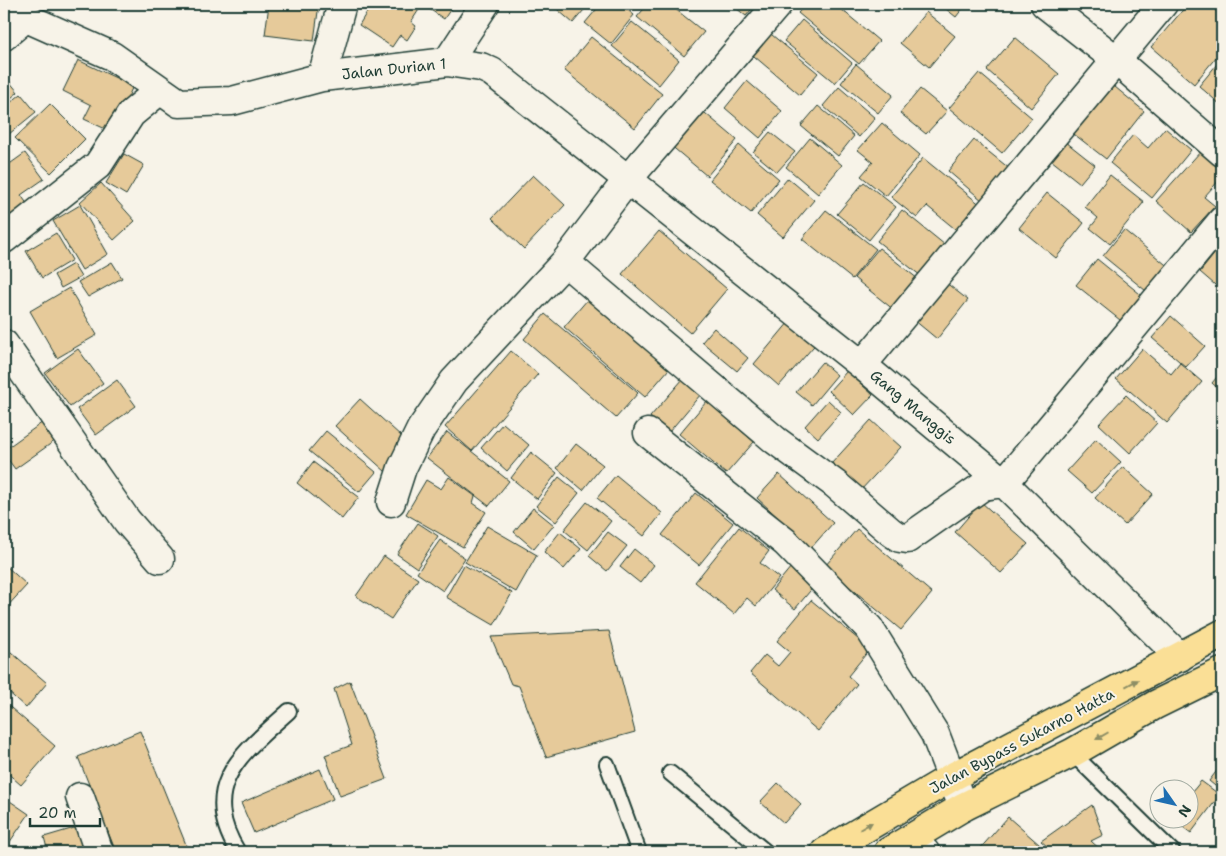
<svg xmlns="http://www.w3.org/2000/svg" width="1226" height="856" font-family="'Shantell Sans',sans-serif">
  <style>
    .building { fill: #e6ca9a; stroke: #1f3d34 }
    .lines { fill: none; stroke-linecap: round; stroke-linejoin: round }
    .lane-casing { stroke: #1f3d34; stroke-width: 18 }
    .street-casing { stroke: #1f3d34; stroke-width: 31 }
    .highway-casing { stroke: #1f3d34; stroke-width: 31 }
    .lane { stroke: #f7f3e8; stroke-width: 14 }
    .street { stroke: #f7f3e8; stroke-width: 28 }
    .highway { stroke: #fadf96; stroke-width: 28 }
    .oneway { fill: #8c8e65 }
    .labels { text-anchor: middle; stroke-width: 4; stroke-linejoin: round; paint-order: stroke }
    .street-label { font-size: 15px; fill: #1f3d34; stroke: #f7f3e8 }
  </style>
  <rect width="100%" height="100%" fill="#f7f3e8"/>
  <filter id="ink" filterUnits="userSpaceOnUse"><feTurbulence type="fractalNoise" baseFrequency=".02" numOctaves="2"/><feDisplacementMap in="SourceGraphic" scale="10" xChannelSelector="R" yChannelSelector="G"/><feConvolveMatrix kernelMatrix="1 2 1 2 8 2 1 2 1" color-interpolation-filters="sRGB"/></filter>
  <g filter="url(#ink)">
    <path class="building" d="M269,4H319L314,41L265,35Z
      M365,4H413L420,8L411,22L416,26L407,40L400,35L392,47L359,25L370,7Z
      M422,4H454L444,19Z
      M551,4H589L573,23Z
      M601,4H620L634,15L611,44L585,23Z
      M648,4H669L704,32L684,56L637,17Z
      M731,4H756L746,16Z
      M806,4H835L879,41L859,64L798,13Z
      M940,4H966L956,17Z
      M1188,4H1208L1222,16V50L1194,84L1151,47Z
      M926,12L955,36L929,67L900,43Z
      M802,20L852,63L835,83L784,41Z
      M632,22L679,60L659,85L612,46Z
      M766,30L818,73L800,95L748,51Z
      M591,37L662,94L635,128L564,70Z
      M1015,37L1059,74L1031,108L987,70Z
      M1222,58V106L1199,86Z
      M78,60L133,86L112,132L84,119L91,105L63,91Z
      M856,64L893,95L878,113L841,83Z
      M979,73L1032,118L1002,153L949,108Z
      M4,75L18,92L4,104Z
      M747,81L782,111L760,138L725,108Z
      M1109,82L1144,111L1106,159L1070,131Z
      M839,87L875,118L859,137L823,106Z
      M920,89L947,111L926,134L900,113Z
      M21,94L36,112L9,134L4,127V108Z
      M50,104L85,139L51,173L15,138Z
      M818,106L854,136L838,156L801,126Z
      M699,108L737,140L707,176L669,144Z
      M882,123L920,155L886,196L861,176L873,162L858,150Z
      M1165,128L1191,150L1152,198L1110,163L1133,135L1148,148Z
      M770,132L795,152L777,172L753,152Z
      M810,138L842,165L818,194L786,167Z
      M974,140L1010,169L983,201L948,171Z
      M1066,142L1095,165L1080,183L1051,160Z
      M739,145L779,179L751,213L710,180Z
      M1201,151L1222,170V177L1204,197L1215,206L1191,232L1156,201Z
      M25,153L44,179L21,195L32,211L4,231V168Z
      M124,154L144,165L126,195L106,183Z
      M923,158L982,206L960,233L927,206L917,218L891,197Z
      M533,175L565,205L524,249L492,218Z
      M1110,175L1144,202L1110,244L1090,228L1098,218L1085,207Z
      M788,178L814,200L783,237L757,215Z
      M864,182L896,207L869,240L837,214Z
      M101,183L135,221L114,240L80,202Z
      M1047,193L1084,223L1056,258L1019,228Z
      M80,205L108,254L82,270L53,221Z
      M826,210L876,249L852,279L802,239Z
      M902,210L945,245L921,276L877,241Z
      M1124,230L1171,269L1151,295L1103,256Z
      M659,231L727,289L690,333L622,274Z
      M56,233L72,260L42,278L26,251Z
      M1220,247L1222,249V291L1200,272Z
      M879,248L918,279L894,310L854,278Z
      M1097,259L1145,298L1125,324L1076,285Z
      M112,262L122,278L88,297L78,282Z
      M73,264L81,277L61,288L54,275Z
      M945,282L968,300L937,339L914,320Z
      M69,288L97,335L57,358L30,311Z
      M594,292L675,362L645,397L564,327Z
      M545,314L638,393L616,418L524,339Z
      M794,316L820,339L779,386L754,364Z
      M1171,316L1205,346L1186,367L1152,338Z
      M714,328L748,358L737,371L702,342Z
      M78,349L103,383L70,407L45,373Z
      M1142,349L1171,374L1180,363L1202,382L1167,423L1116,379Z
      M511,351L538,374L472,451L445,427Z
      M822,362L837,375L812,405L796,392Z
      M847,371L873,395L854,415L829,391Z
      M1222,371V392L1212,383Z
      M683,379L701,394L669,432L650,417Z
      M117,380L136,406L96,435L77,409Z
      M1126,395L1157,423L1130,453L1099,424Z
      M360,399L411,445L386,472L335,426Z
      M828,400L841,412L818,438L805,426Z
      M707,401L754,442L726,474L679,434Z
      M871,420L901,447L860,491L831,464Z
      M43,422L56,440L15,469L4,454V450Z
      M503,423L529,445L507,471L481,448Z
      M326,431L376,472L359,492L309,451Z
      M447,432L509,481L489,506L427,458Z
      M1096,439L1121,462L1092,493L1067,471Z
      M576,444L603,465L583,490L557,468Z
      M531,452L557,473L537,499L511,478Z
      M313,462L359,497L342,519L297,483Z
      M1123,467L1153,494L1125,525L1095,498Z
      M779,474L833,523L811,548L757,498Z
      M616,475L662,513L644,536L597,498Z
      M449,477L475,496L473,503L486,512L463,547L406,514L426,480L441,489Z
      M559,477L579,493L556,522L536,506Z
      M696,493L733,523L699,565L662,535Z
      M587,502L611,521L588,550L564,530Z
      M981,502L1028,544L1001,573L955,532Z
      M533,508L554,525L534,549L514,532Z
      M418,523L438,536L417,568L397,554Z
      M487,526L537,555L516,592L465,562Z
      M739,527L769,551L760,563L779,578L756,606L747,598L734,614L695,582Z
      M857,529L932,593L901,630L825,566Z
      M560,532L581,549L564,569L544,552Z
      M608,532L627,546L607,571L589,556Z
      M440,540L465,558L443,591L417,573Z
      M634,549L654,565L640,583L620,567Z
      M384,556L418,579L391,619L356,596Z
      M4,564L27,585L4,610Z
      M464,565L512,593L494,625L446,597Z
      M791,567L815,585L795,609L772,590Z
      M811,600L870,649L848,676L857,684L818,731L750,673L765,655L778,666L790,652L777,641Z
      M609,631L635,732L546,757L519,686L511,684L491,637Z
      M4,646L47,683L26,708L4,688Z
      M350,681L387,779L340,796L325,755L352,745L334,689Z
      M4,702L55,746L21,785L4,770Z
      M140,731L189,852H116L78,757Z
      M1222,764V788L1220,790L1209,781Z
      M320,769L333,799L254,833L241,803Z
      M1201,781L1220,795L1191,833L1172,819L1188,818V797Z
      M778,783L801,804L784,823L760,802Z
      M4,797L29,814L7,846L4,844Z
      M1092,805L1103,835L1091,841L1103,852H1054L1041,841Z
      M1008,817L1048,852H977Z
      M81,826L89,852H48L44,837Z"/>
    <g class="lines">
      <g class="lane-casing">
        <path id="lane" d="M1072,753L1173,852
          M607,764L639,852
          M670,773L766,852
          M238,852C197,785 243,753 289,711"/>
      </g>
      <g class="street-casing">
        <path id="street" d="M1045,4L1115,59L1222,152
          M4,8L112,56L179,103L232,101L322,77L447,62L481,67L492,72L862,365L1004,483L1180,657
          M4,36L25,18
          M447,62L485,4
          M322,77L342,4
          M4,239L98,165L131,114L160,90
          M565,262L775,440L835,484L891,532L900,538L907,539L983,486L1004,483L1222,221
          M4,344L127,521L160,559
          M862,365L1163,4
          M648,433L785,542L869,628L935,734L963,807
          M391,502L402,468L421,429L454,381L565,262L628,179L778,4
          M80,797L99,852
          M910,840L925,852"/>
      </g>
      <g class="highway-casing">
        <path id="highway" d="M825,852L952,777L1222,634
          M888,852L963,807L1072,753L1155,705L1222,672"/>
      </g>
      <use href="#lane" class="lane"/>
      <use href="#street" class="street"/>
      <use href="#highway" class="highway"/>
    </g>
    <defs><path id="oneway-solid" d="M-6-.8H1V-3.2L6.5 0L1 3.2V.8H-6Z" transform="scale(1.25)"/></defs>
    <g class="oneway">
      <use href="#oneway-solid" transform="translate(1132 683) rotate(-28)"/>
      <use href="#oneway-solid" transform="translate(1102 736) rotate(150)"/>
      <use href="#oneway-solid" transform="translate(866 826) rotate(-30)"/>
    </g>
  </g>
  <g class="labels">
    <g class="street-label">
      <text transform="translate(394 69) rotate(-6)" y="5">Jalan Durian 1</text>
      <text transform="translate(913 407) rotate(40)" y="5">Gang Manggis</text>
      <text transform="translate(1022 741) rotate(-28)" y="5">Jalan Bypass Sukarno Hatta</text>
    </g>
  </g>
  <rect width="1226" height="856" fill="none" stroke="#f7f3e8" stroke-width="20"/>
  <rect x="10" y="10" width="1206" height="836" fill="none" stroke="#1f3d34" stroke-width="2" filter="url(#ink)"/>
  <g transform="translate(1174 804) rotate(124)"><circle r="24" fill="#f7f3e8" stroke="#a1aaa0"/>
  <path d="M0-4L9 19L0 12L-9 19Z" fill="#1f6fb2"/>
  <text y="-8" font-size="14" font-weight="bold" text-anchor="middle" fill="#1f3d34">N</text>
  </g>
  <path d="M30 818v8h70v-8" fill="none" stroke="#1f3d34" stroke-width="2.5"/>
  <text x="38" y="818" font-size="15" fill="#1f3d34" stroke="#f7f3e8" stroke-width="4" paint-order="stroke">20 m</text>
</svg>
